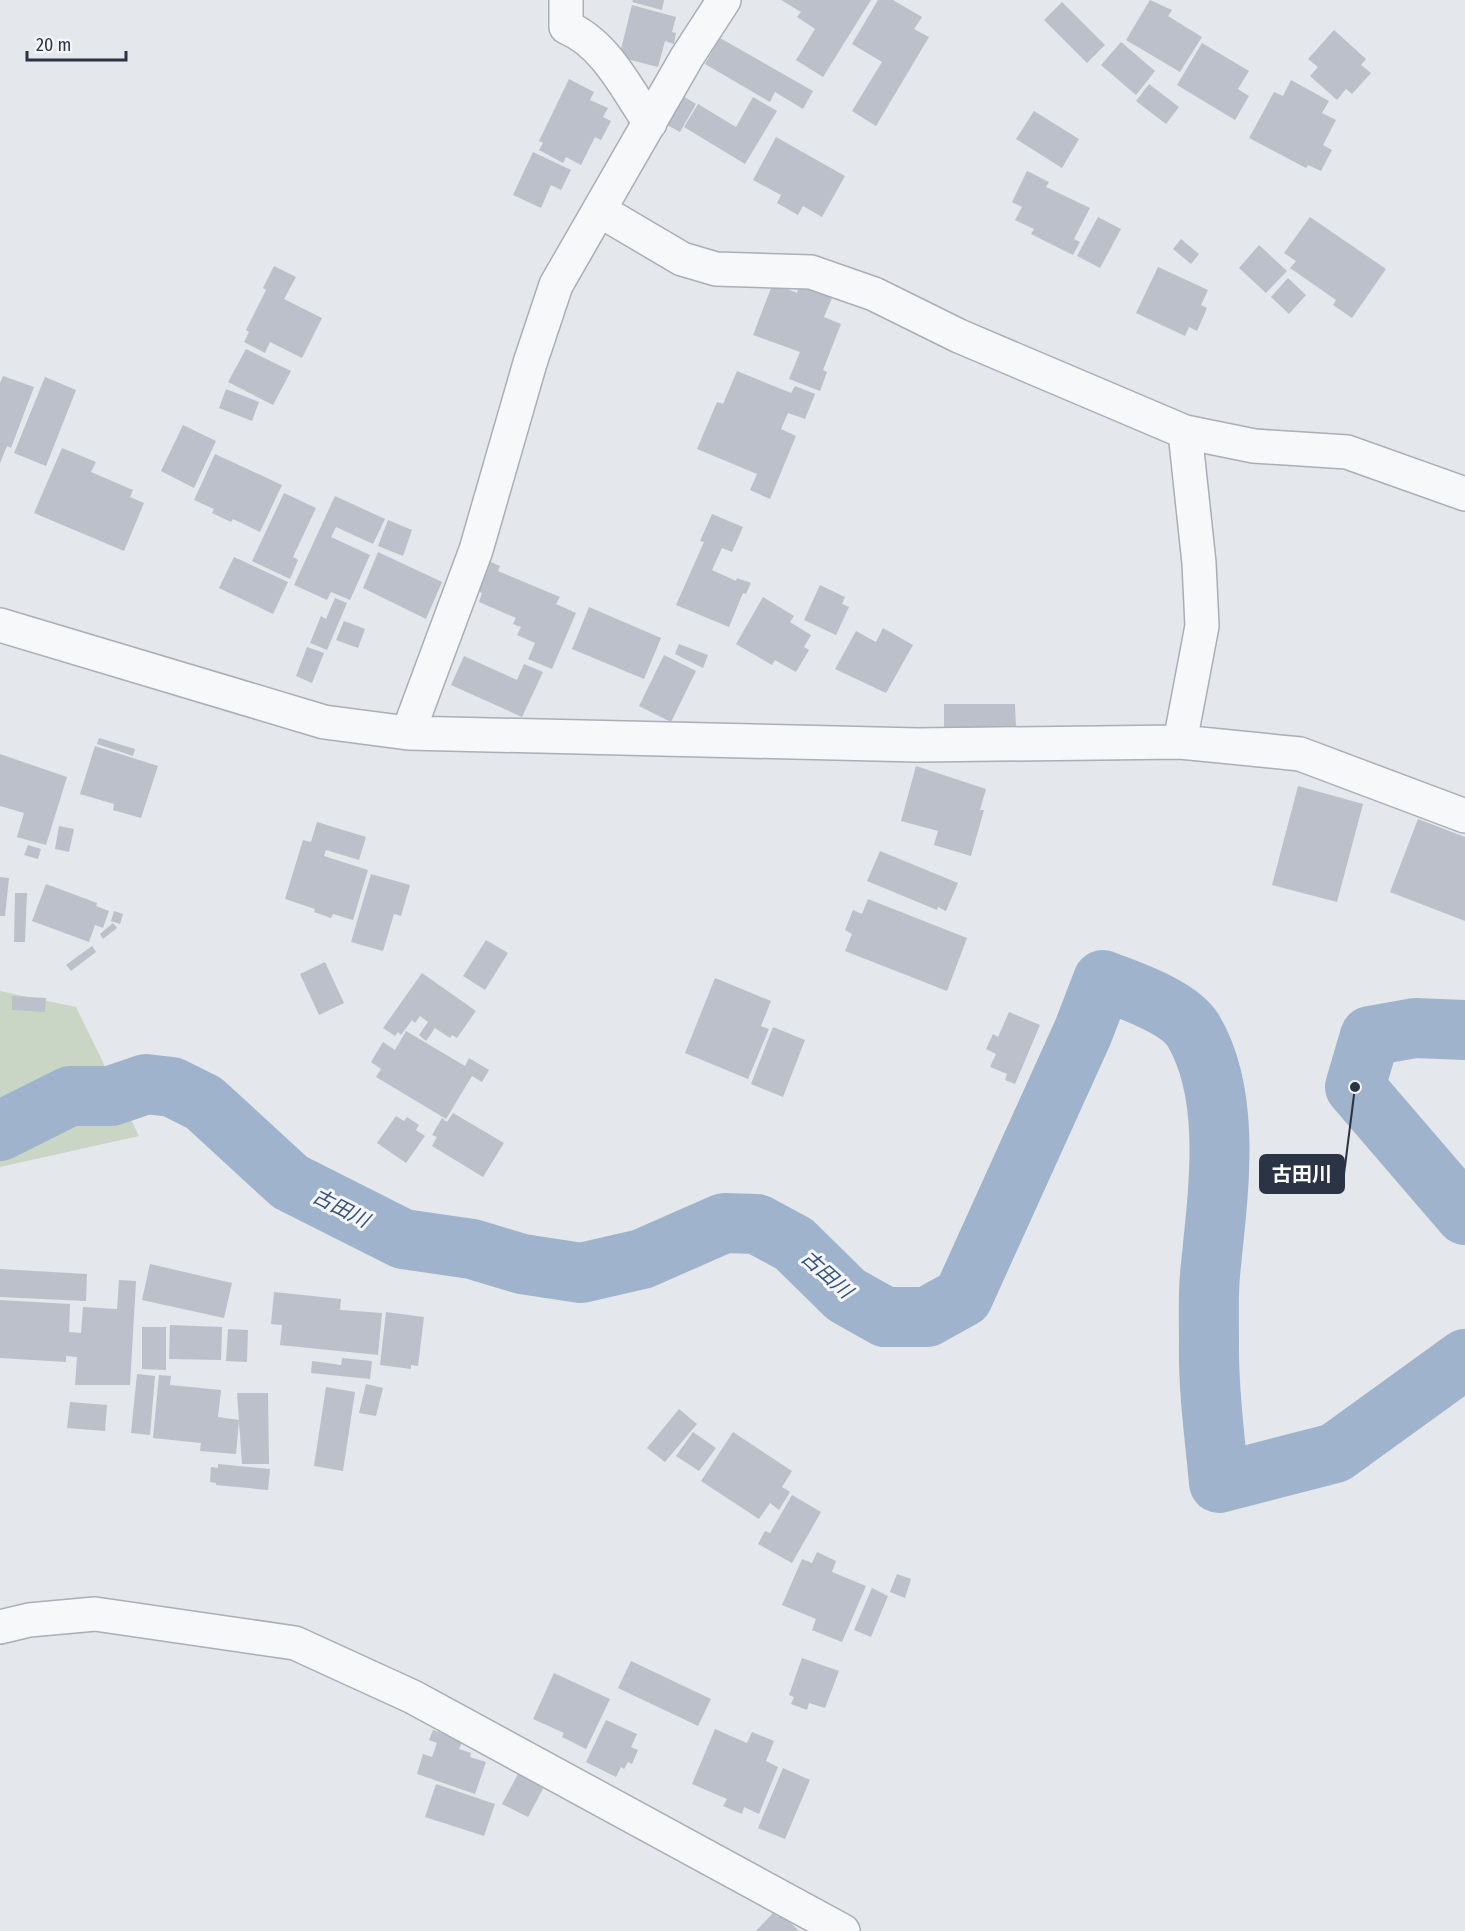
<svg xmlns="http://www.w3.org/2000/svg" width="1465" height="1931" font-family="'Fira Sans Condensed','Noto Sans JP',sans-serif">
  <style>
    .green { fill: #c9d6c5 }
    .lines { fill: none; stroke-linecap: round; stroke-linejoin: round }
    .river { stroke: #9fb4cc; stroke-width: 60 }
    .building { fill: #bbc0ca }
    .minor-casing { stroke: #a9aeb7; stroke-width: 36 }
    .minor { stroke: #f7f8fa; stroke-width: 33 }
    .labels { text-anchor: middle; stroke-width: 6; stroke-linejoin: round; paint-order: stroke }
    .water-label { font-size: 20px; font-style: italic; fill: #34527a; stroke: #f4f6f9 }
    .leader { fill: none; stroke: #2b3445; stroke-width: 2 }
    .callout-dot { fill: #2b3445; stroke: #f4f6f9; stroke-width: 2 }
    .callout { fill: #2b3445; stroke: #2b3445; stroke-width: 2 }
    .callout-label { font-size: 20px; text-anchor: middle; font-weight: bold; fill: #fff }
  </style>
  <rect width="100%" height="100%" fill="#e4e7ec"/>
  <path class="green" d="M0,991L76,1007L139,1136L0,1167Z"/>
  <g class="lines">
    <path class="river" d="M1465,1030L1415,1028L1370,1036L1355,1087L1465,1215
      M0,1131L70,1096H111L146,1084L172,1087L204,1103L290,1182L403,1239L472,1249L522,1264L581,1273L642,1259L724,1223L757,1224L794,1244L846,1295L885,1317H927L963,1297L1083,1032L1103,980C1128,990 1178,1006 1193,1030C1234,1099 1217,1199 1210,1275C1208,1297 1209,1320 1209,1343C1208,1390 1215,1437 1219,1483L1335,1453L1465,1359"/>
  </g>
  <path class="building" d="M633,0H664L662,10L632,2Z
    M781,0H871L823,77L796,60L815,29L797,17L801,12Z
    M878,0H893L922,17L914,29L929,37L876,126L852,111L882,62L852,44Z
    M1150,0L1172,10L1168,16L1202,37L1180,72L1126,40Z
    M1062,2L1105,45L1087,63L1044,20Z
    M632,5L676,17L672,32L676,33L674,44L665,41L658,67L619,57Z
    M1334,30L1366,59L1361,65L1371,73L1352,94L1346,89L1337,100L1310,76L1318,67L1308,59Z
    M720,38L813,91L803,109L775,92L770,102L705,64Z
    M1121,42L1155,71L1136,95L1101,65Z
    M1202,43L1249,71L1238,89L1249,96L1235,120L1177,85Z
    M569,79L594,92L590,100L608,108L603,117L611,121L601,140L595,137L581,165L566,157L563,163L539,150L543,143L539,141Z
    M1291,80L1329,101L1322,113L1336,120L1323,145L1332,150L1321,171L1308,165L1306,168L1249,138L1274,92L1283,96Z
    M1149,84L1179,107L1166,124L1136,101Z
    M683,96L696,104L680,132L667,125Z
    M753,97L777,111L745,164L684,127L698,104L736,127Z
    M1034,111L1079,139L1062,168L1016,139Z
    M776,137L845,176L822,217L803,206L798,215L777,203L781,195L753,180Z
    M533,152L571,170L561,190L551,185L541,208L513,195Z
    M1027,171L1049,182L1046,187L1090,208L1074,239L1080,242L1073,255L1031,234L1034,229L1015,220L1022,207L1012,202Z
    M1098,217L1121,229L1100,268L1077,256Z
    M1310,217L1386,269L1352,318L1333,305L1336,300L1290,268L1296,261L1284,253Z
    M1181,239L1199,254L1191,264L1173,249Z
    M1259,245L1287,271L1266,293L1239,268Z
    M274,266L296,277L284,299L322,318L302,358L270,342L265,353L244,342L249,332L246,330L266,290L263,288Z
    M1158,267L1208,290L1201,305L1207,308L1197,331L1189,327L1185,336L1136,313Z
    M1288,278L1306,295L1289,314L1271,297Z
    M773,283L797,293L799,286L832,298L824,317L841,324L823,370L827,372L820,391L789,379L800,352L753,335Z
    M246,349L291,371L273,405L228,382Z
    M737,371L791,393L795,386L815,394L805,419L788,413L781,429L796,436L770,499L750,490L757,474L697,449L717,402L723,404Z
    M3,376L34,387L11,448L7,446L0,463V383Z
    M45,377L76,390L46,466L14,453Z
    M226,389L259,402L252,421L219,408Z
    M183,425L216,441L194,488L161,471Z
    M62,448L96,462L91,472L133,490L130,497L144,503L124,551L34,513Z
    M215,454L282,485L260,532L233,519L231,522L212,513L214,509L194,500Z
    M284,493L316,508L293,557L298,560L290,579L252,561Z
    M335,496L385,519L373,544L336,527L331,537L370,555L350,600L331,592L327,600L294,585Z
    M712,514L743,527L732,552L722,548L712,570L736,581L737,578L751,583L746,594L743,593L729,627L676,605L704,542L700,541Z
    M388,520L412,530L403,556L378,546Z
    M378,552L442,582L426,619L363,588Z
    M234,557L288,582L273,614L219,588Z
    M484,559L500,566L498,571L560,597L556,604L576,613L552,669L528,659L535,643L517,635L521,627L513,624L516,618L479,602L482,593L471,588Z
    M820,585L845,597L842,604L849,607L836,635L804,620Z
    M763,597L794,616L790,622L811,635L804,647L809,650L796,672L775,660L772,665L736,644Z
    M335,598L347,603L327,650L310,643L321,616L326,619Z
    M589,607L661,638L644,679L572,649Z
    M344,621L365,629L358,648L336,640Z
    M883,628L913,645L886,693L835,669L856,631L876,642Z
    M679,644L708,655L703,668L675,654Z
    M307,647L324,653L312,683L296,676Z
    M664,655L696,671L671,722L639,706Z
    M464,656L517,680L524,664L543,672L522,717L451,685Z
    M944,704H1015L1016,728L944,729Z
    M99,738L135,749L133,756L97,744Z
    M95,746L158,766L141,818L113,810L114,804L80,794Z
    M0,754L67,777L46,845L17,837L24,813L0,806Z
    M916,766L986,789L980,810H984L971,856L934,845L938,831L901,821Z
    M1298,786L1363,804L1337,902L1272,885Z
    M1418,819L1465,837V921L1390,892Z
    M317,822L366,837L359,860L326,850L324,856L368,870L353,920L333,914L331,918L314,912L315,909L285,899L303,840L311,842Z
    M59,826L74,829L69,852L55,849Z
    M28,845L41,849L38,859L24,855Z
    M880,851L958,883L946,911L938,907L937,910L867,881Z
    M371,874L410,885L401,916L394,914L383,951L351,942Z
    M0,877L9,878L5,916H0Z
    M46,884L97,903L96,906L109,911L103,928L95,925L89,942L32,921Z
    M15,893H27L25,942H14Z
    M868,899L967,938L947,991L845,951L852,934L845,930L853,910L862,914Z
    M114,911L123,914L120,924L111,921Z
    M113,923L117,928L103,939L100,934Z
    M486,940L508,953L485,990L463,976Z
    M92,946L96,952L71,971L66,965Z
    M325,962L344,1003L319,1015L300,974Z
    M422,973L476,1011L457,1038L452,1035L450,1038L435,1028L426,1041L419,1035L428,1022L420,1016L415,1023L412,1020L401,1035L398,1032L395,1036L383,1028Z
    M715,978L771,1001L761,1026L769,1029L748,1079L685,1053Z
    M12,996L46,998L45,1012L12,1010Z
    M1009,1012L1040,1025L1015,1084L1005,1080L1007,1074L990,1067L996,1054L986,1049L993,1034L998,1037Z
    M773,1027L805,1040L783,1097L751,1084Z
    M406,1031L465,1066L469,1058L489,1070L482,1082L472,1076L446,1119L376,1077L381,1069L371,1062L383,1042L395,1050Z
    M453,1113L504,1143L483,1177L432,1146L437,1137L432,1135L442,1118L447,1122Z
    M396,1116L404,1121L407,1117L419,1125L416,1130L425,1136L406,1163L377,1143Z
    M150,1264L232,1283L224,1318L142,1300Z
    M0,1269L87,1274L86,1301L0,1297Z
    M119,1280L136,1281L130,1385H75L77,1357L66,1356V1362L0,1358V1300L70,1304L69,1332L81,1333L83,1307L117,1309Z
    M274,1292L341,1299L340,1310L382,1313L378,1355L280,1345L282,1325L271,1324Z
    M386,1312L424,1317L418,1366L411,1365V1369L380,1365Z
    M170,1325L222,1327L221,1360L169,1359Z
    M142,1327H166V1370L142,1369Z
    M228,1329L248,1330L247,1362L226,1361Z
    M342,1358L372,1361L370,1379L311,1373L312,1361L341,1365Z
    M137,1374L155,1376L150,1435L131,1433Z
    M159,1375L171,1376L170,1385L221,1390L218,1417L239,1420L236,1454L200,1451L201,1443L153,1438Z
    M366,1384L383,1388L376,1416L359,1413Z
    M326,1387L355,1392L343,1471L314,1466Z
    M237,1393H268L269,1464H242Z
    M70,1402L107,1405L105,1431L67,1428Z
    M679,1409L697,1424L665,1462L647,1448Z
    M693,1432L716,1448L699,1471L676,1456Z
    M733,1432L792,1471L782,1487L790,1492L779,1510L770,1503L759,1519L701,1481Z
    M218,1464L270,1469L268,1490L216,1485V1483L210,1482L211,1467L218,1468Z
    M792,1495L821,1512L792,1563L758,1544L765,1531L770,1533Z
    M817,1552L836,1561L832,1572L866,1586L842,1642L812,1630L816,1619L782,1605L802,1559L812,1563Z
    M897,1574L911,1579L905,1598L890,1592Z
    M872,1588L888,1596L871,1637L854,1630Z
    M802,1658L839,1671L825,1708L809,1703L807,1710L791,1704L794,1697L789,1695Z
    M631,1661L711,1699L698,1726L618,1688Z
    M554,1673L610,1699L586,1749L562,1737L564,1733L533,1719Z
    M606,1720L637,1734L631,1747L638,1750L632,1764L628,1762L624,1769L621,1767L616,1777L586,1762Z
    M715,1729L747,1743L752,1732L774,1741L766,1761L778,1767L759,1814L744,1807L742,1814L723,1806L727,1799L692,1784Z
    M433,1730L463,1740L459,1749L471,1753L470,1757L486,1762L475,1794L417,1774L423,1754L432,1757L437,1743L429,1740Z
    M783,1768L810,1780L785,1839L758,1828Z
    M520,1770L546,1783L528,1817L502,1804Z
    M436,1784L495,1804L484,1836L425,1817Z
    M773,1913L778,1917L781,1914L799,1931H756Z"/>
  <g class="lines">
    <g class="minor-casing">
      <path id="minor" d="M566,0V27C606,44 626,88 650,123
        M599,210L682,259L716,269L811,272L874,294L959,336L1185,432L1254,446L1347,452L1465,494
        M0,625L324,722L408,733L918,745L1180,742L1300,754L1465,816
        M408,733L476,550L530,363L556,285L687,57L724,0
        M1180,742L1202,626L1199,563L1185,432
        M0,1627L29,1620L95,1614L295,1643L413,1697L843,1931"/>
    </g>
    <use href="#minor" class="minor"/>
  </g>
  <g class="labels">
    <g class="water-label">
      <text transform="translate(341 1208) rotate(27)" y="7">古田川</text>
      <text transform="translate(827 1274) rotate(42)" y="7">古田川</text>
    </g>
  </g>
  <path class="leader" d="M1355 1087L1344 1174"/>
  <circle class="callout-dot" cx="1355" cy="1087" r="6"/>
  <rect class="callout" x="1260" y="1155" width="84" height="38" rx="6"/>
  <g class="callout-label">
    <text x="1302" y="1181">古田川</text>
  </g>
  <path d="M27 51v9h99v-9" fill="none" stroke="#2b3445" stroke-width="3"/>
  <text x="36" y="51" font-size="18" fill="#2b3445" stroke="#f4f6f9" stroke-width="4.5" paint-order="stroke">20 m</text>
</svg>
